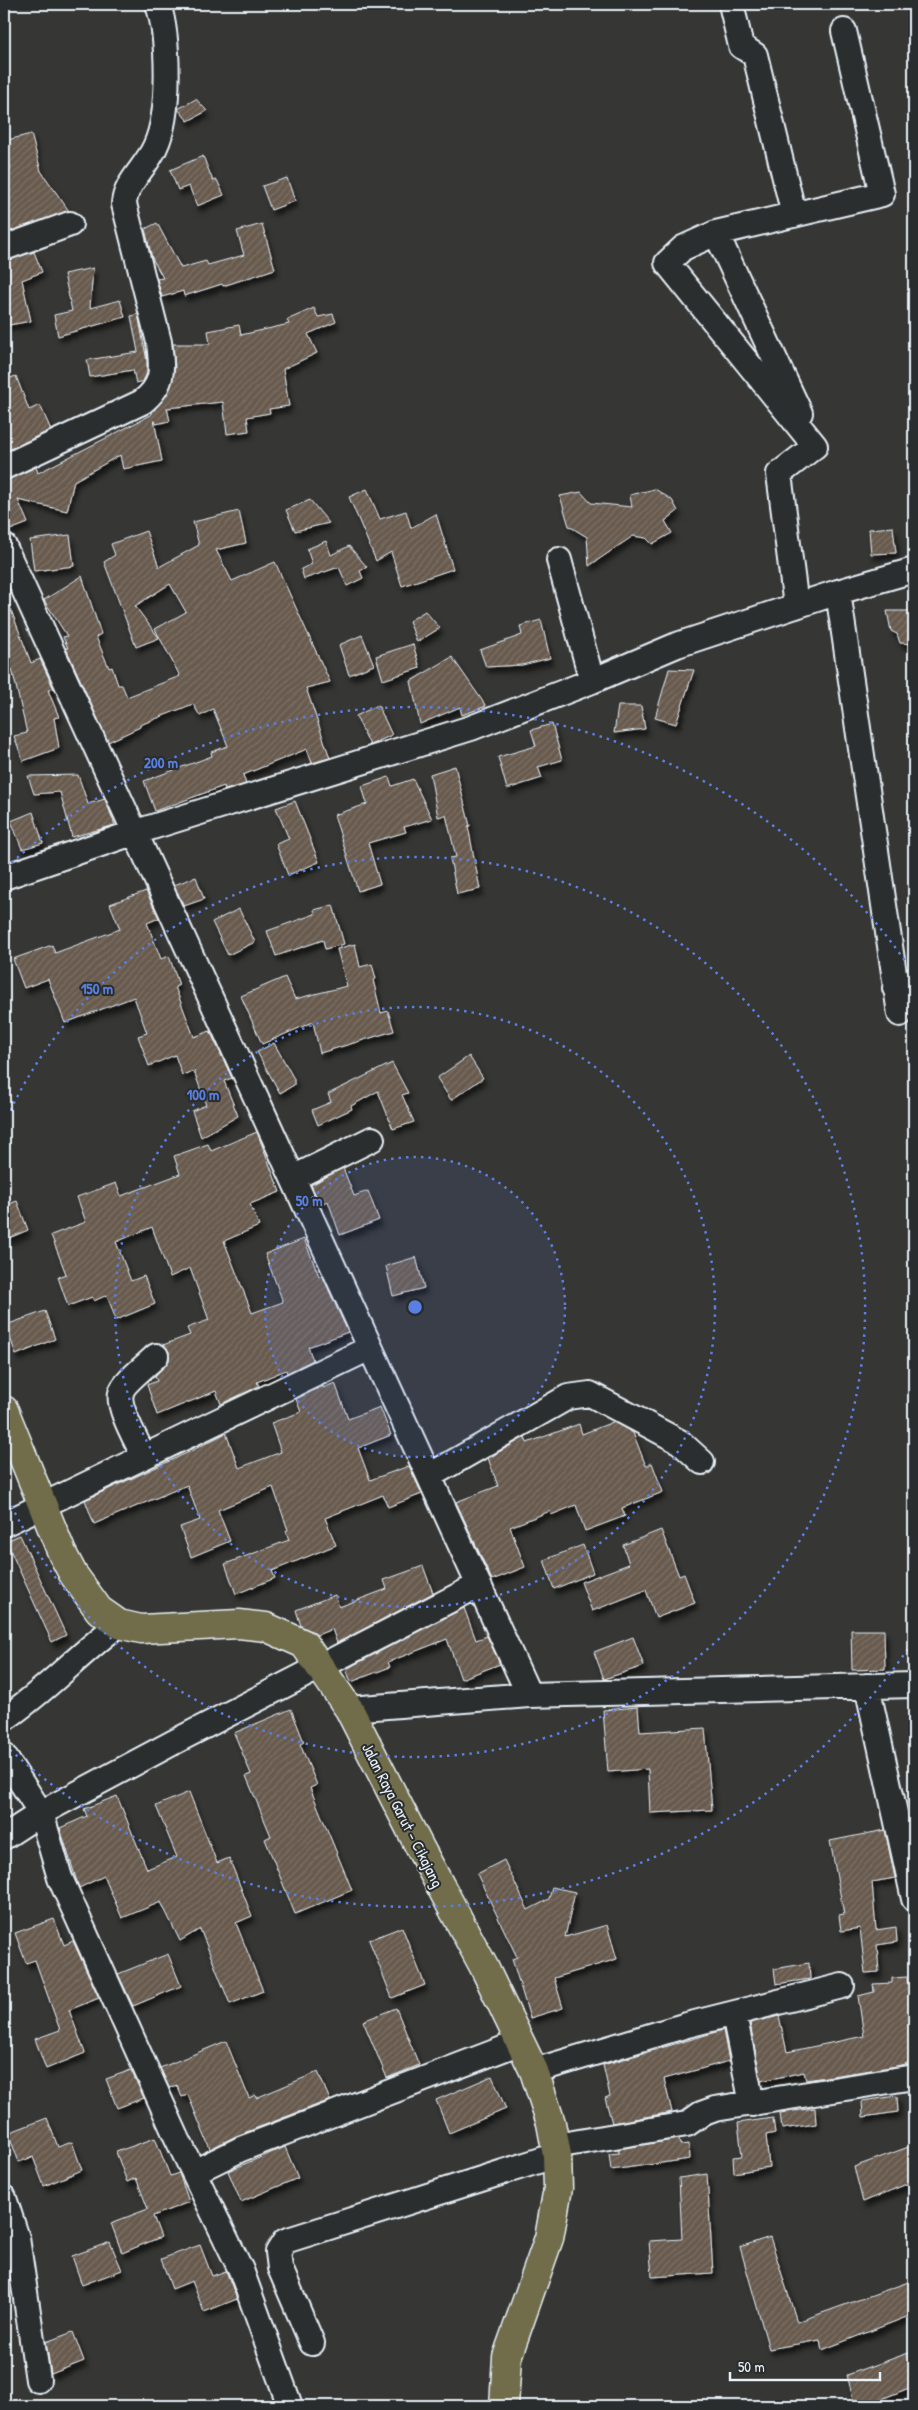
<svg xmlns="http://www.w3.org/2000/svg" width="918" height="2410" font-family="'Patrick Hand',sans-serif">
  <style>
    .building { fill: url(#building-hatch); stroke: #e8f1f8; filter: url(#shadow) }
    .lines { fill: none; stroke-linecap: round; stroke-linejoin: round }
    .minor-casing { stroke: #e8f1f8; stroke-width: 28 }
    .major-casing { stroke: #e8f1f8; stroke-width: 31 }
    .minor { stroke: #2a2d2e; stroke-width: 24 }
    .major { stroke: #716d4b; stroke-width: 28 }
    .ring { fill: none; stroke: #5a7fe2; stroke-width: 2.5; stroke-dasharray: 2.5 5 }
    .labels { text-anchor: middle; stroke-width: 4; stroke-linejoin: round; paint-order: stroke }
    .street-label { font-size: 16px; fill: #e8f1f8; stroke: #2a2d2e }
    .centre { fill: #5a7fe2; stroke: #2a2d2e; stroke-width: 2.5 }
    .ring-label { font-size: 15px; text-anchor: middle; font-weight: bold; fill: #5a7fe2; stroke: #2a2d2e; stroke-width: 4; stroke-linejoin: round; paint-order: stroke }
  </style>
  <defs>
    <pattern id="building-hatch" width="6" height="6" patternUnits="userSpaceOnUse" patternTransform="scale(1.25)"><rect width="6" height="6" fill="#675a4e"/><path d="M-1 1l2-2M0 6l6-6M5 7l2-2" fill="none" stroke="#7d7268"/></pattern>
    <filter id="shadow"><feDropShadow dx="3" dy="5.5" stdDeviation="2.5" flood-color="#0009"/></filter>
  </defs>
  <rect width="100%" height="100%" fill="#363634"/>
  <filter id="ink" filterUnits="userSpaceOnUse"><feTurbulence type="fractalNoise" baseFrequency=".02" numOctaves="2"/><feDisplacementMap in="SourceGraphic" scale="10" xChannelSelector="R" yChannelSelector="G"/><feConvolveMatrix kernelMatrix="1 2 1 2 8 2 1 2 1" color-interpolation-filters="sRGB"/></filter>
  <g filter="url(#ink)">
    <path class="building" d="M196,99L207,111L188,121L178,109Z
      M31,134L41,171L69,211L5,233L4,172L11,169L4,141Z
      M203,156L213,181L217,180L224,195L197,206L189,186L178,190L170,170Z
      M287,178L295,201L271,210L262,186Z
      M157,223L181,268L206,261L208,265L244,255L237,231L262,224L275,269L223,286L222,284L184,296L183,291L162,297L157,279L163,278L152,258L145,229Z
      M34,252L42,272L22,280L31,321L4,326V261Z
      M93,268L90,308L120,300L125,317L58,336L54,315L72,311L64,274Z
      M314,308L318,317L333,314L336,322L308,334L317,353L283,369L289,406L269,409L270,413L247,417L249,431L227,434L223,402L167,408L170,421L156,424L154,420L162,461L123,469L120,455L74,481L67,511L18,500L28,523L10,530L4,516V481L36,467L38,473L151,415L171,386L175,368L173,344H210L208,331L239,325L241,335L289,324L287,320Z
      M138,314L147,361V373L143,381L136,383L133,370L90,377L87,360L138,352L131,316Z
      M16,376L29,410L40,405L51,430L4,452V380Z
      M367,489L380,519L406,511L411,528L436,514L453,569L402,586L391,552L376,561L349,497Z
      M655,489L672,500L678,511L665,521L672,533L652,544L646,538L633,536L589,566L587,537L569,526L560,496L581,492L591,503L632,507L630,495Z
      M310,500L329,523L295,531L286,510Z
      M239,511L246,543L216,550L232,581L275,562L330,682L306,688L330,758L312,763L307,749L243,775L246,784L225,790L224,786L155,811L144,781L212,756L211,752L228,746L213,709L200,716L193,704L140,725V727L108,742L66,648H68L63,637L67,636L44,600L82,576L101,634L96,637L109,668L112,667L118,685H122L127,697L180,676L155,629L186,612L170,584L135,606L159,638L136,647L104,562L115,555L111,544L146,531L159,567L199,545L193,522Z
      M893,527L896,553L871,554L869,529Z
      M70,535L74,566L34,571L30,540Z
      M326,541L331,555L349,546L367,567L360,571L363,578L347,586L339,567L304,579L301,569L312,564L307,549Z
      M5,594L31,663L40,659L54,689L48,690L59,717L54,718L59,748L23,761L14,736L27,733L12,669H10L8,665L4,667Z
      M425,611L440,628L417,642L409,621Z
      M887,611H914V644L900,643L897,634L891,631Z
      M541,620L550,658L522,665L486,667L480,650L522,635L520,626Z
      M362,635L374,665L349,675L339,645Z
      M413,644L420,668L383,680L376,656Z
      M452,657L486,706L462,715L460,707L420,724L411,681Z
      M669,669L694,670L676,724L655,718Z
      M378,705L392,735L370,745L356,716Z
      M618,706H641L645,729L614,733Z
      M552,724L562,760L538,767L542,778L507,789L498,757L536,746L531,730Z
      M455,766L470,826H468L480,889L457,894L450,858L456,857L446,815L438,817L430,774Z
      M78,775L88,804L105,799L115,825L72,837L60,792L34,794L28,776Z
      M389,777L392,786L413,779L432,819L404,827L406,832L368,843L380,884L358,891L334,815L367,804L362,786Z
      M295,801L319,862L288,875L276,844L289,839L276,808Z
      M33,812L43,843L22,849L11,821Z
      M196,877L204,899L184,906L174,885Z
      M146,891L159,918L147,923L161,959L169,956L179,985L175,987L194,1037L210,1031L232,1078L224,1081L238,1116L201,1137L192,1111L206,1105L194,1071L182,1075L175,1055L149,1066L138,1036L147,1033L134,997L65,1023L48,979L24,988L13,959L52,945L55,953L120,929L110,904Z
      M333,905L344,944L325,949L323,940L276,956L267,931L315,914L314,910Z
      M239,909L255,942L228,955L212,922Z
      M355,944L360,967L372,964L376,979L373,980L381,1013L388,1011L394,1031L320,1053L313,1022L262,1044L241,996L285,977L295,999L347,986L337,949Z
      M274,1043L294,1079V1085L280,1093L257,1052Z
      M469,1056L483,1078L451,1100L437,1078Z
      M392,1063L408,1093L402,1095L414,1122L393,1129L378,1091L351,1106L352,1109L318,1125L312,1110L331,1102L328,1094Z
      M257,1132L280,1192L250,1204L259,1226L224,1241L252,1313L283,1302L265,1254L304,1239L319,1276L322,1275L348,1332L308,1347L313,1360L287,1373L286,1370L257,1382L259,1386L221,1404L216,1391L157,1415L147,1385L157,1381L155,1376L169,1360V1352L163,1345L190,1335L187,1328L209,1320L190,1268L170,1277L152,1227L116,1242L131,1281L144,1276L155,1304L116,1320L107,1295L94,1301L92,1297L68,1306L58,1277L66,1274L51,1235L86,1222L77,1197L116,1183L121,1196L180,1174L174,1156L208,1144L211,1151Z
      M343,1168L354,1196L368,1191L379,1220L340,1235L328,1201L320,1204L311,1185Z
      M17,1201L28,1230L4,1240V1206Z
      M416,1257L424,1288L393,1296L386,1266Z
      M45,1311L55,1339L16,1355L6,1325Z
      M335,1383L348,1419L380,1407L391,1435L358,1448L370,1480L409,1466L422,1494L388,1507L383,1495L325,1518L336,1545L272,1571L275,1578L236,1594L225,1564L289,1540L286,1531L288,1530L273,1487L218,1510L230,1541L191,1557L180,1527L200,1520L187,1485L94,1524L85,1500L189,1452L226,1433L239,1468L281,1452L271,1423L301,1412L296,1399L323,1386V1388Z
      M613,1422L633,1433L646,1466L652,1463L663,1492L622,1508L625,1516L585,1531L576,1505L551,1515L550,1511L510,1527L525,1567L492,1580L456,1502L498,1486L488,1458L525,1437L527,1443L579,1424L582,1434Z
      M661,1530L679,1576L684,1574L695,1603L656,1618L646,1590L592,1611L581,1582L629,1564L623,1545Z
      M20,1535L66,1635L52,1642L6,1541Z
      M583,1545L593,1573L554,1589L544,1560Z
      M423,1566L433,1593L337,1643L332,1629L317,1635L301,1626L296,1610L335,1595L339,1607L387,1589L384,1580Z
      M464,1608L476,1640L487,1636L500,1664L461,1679L447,1639L388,1662L390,1667L351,1682L346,1669Z
      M851,1630H884L885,1669L852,1670Z
      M633,1637L644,1666L604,1679L594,1652Z
      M638,1707L640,1732L705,1728L712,1810L650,1813L648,1769L608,1772L603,1710Z
      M291,1709L304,1742L300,1744L317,1785L310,1788L352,1890L295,1914L265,1839L271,1836L246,1776L251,1774L234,1733Z
      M189,1792L217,1863L229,1858L252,1916L236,1923L263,1991L230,2004L200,1929L180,1941L161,1902L122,1918L104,1876L79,1888L60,1828L87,1816L84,1809L117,1796L147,1869L177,1857L156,1806Z
      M885,1830L895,1878L872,1882L876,1930L896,1927L897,1942L877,1945L879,1972L865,1973L860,1928L841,1931L839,1915L844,1914L830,1841Z
      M504,1860L528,1910L549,1899L552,1887L575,1892L565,1937L607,1925L617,1959L554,1978L563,2008L530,2018L512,1959L517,1957L477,1874Z
      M54,1919L64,1945L73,1941L99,1998L69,2010L85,2053L46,2069L35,2039L60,2030L35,1960L26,1963L15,1933Z
      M402,1927L425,1985L392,1998L369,1940Z
      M168,1954L181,1986L133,2006L118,1974Z
      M809,1963L810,1979L776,1984L774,1969Z
      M907,1977L914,2025V2061L897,2066L806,2080L804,2072L761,2081L750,2023L779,2016L787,2052L864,2036L858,1996L874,1992L873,1984L892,1983V1978Z
      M396,2008L419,2065L387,2078L363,2021Z
      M723,2030L729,2061L664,2079L672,2112L612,2123L605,2098L610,2096L603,2065Z
      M226,2041L249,2098L255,2095L256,2098L318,2072L330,2100L236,2136L210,2149L188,2095L182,2097L177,2085L169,2088L160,2068Z
      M131,2070L144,2098L117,2108L106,2079Z
      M492,2076L506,2109L449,2133L436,2100Z
      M897,2096L898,2112L863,2117L862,2101Z
      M815,2108L816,2124L782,2129L780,2113Z
      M47,2118L58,2147L72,2142L82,2170L44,2186L33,2157L19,2162L8,2133Z
      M773,2118L775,2133L766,2135L769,2167L734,2173L733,2157L742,2156L738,2123Z
      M155,2138L170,2176L179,2173L189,2202L153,2216L161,2237L122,2253L111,2223L148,2209L136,2178L127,2182L116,2152Z
      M679,2139L680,2145L689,2144L690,2159L611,2170L609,2154L619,2153L618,2149Z
      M914,2145V2181L863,2202L854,2167Z
      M285,2147L298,2178L241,2202L228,2171Z
      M707,2174L713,2273L652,2277L649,2241L682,2239L679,2178Z
      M770,2237L797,2322L914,2280V2314L822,2350L820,2340L769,2349L740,2247Z
      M110,2242L122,2270L82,2285L72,2256Z
      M200,2245L212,2276L226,2271L237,2299L204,2312L192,2281L172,2289L161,2259Z
      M73,2332L84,2361L51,2374L46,2342Z
      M914,2351V2386L864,2406H855L847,2375Z"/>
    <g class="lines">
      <g class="minor-casing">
        <path id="minor" d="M731,4L741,46L755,55L794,215
          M716,233L800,413
          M4,248L70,224
          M815,446L667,263L683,248L716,233L882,194L844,31
          M4,467L142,402C165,384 162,369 159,342L124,204C125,183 147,166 155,147C171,114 169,38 158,4
          M4,546L529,1695
          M559,560L592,681
          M838,592L900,1014
          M796,606L779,474L815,446
          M4,877L133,833L471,728L592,681L677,645L838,592L914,570
          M895,988L914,980
          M293,1178L372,1139
          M143,1455C137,1441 117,1407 121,1393C123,1383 148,1364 156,1356
          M429,1476L568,1397L590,1394L680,1442L702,1462
          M4,1524L370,1348
          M867,1686L914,1899
          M349,1709L529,1695L914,1685
          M4,1719C46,1691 79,1654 119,1624
          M4,1756L41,1813L60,1878L177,2138L241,2270L290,2406
          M4,1837L41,1813L178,1740L479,1585
          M736,2024L752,2104
          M534,2071L687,2025L842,1986
          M555,2146L687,2124L701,2114L715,2109L914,2077
          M194,2172L241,2149L521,2042
          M4,2198L17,2238L38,2380
          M312,2343L280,2268L278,2252L285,2241L557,2155"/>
      </g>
      <g class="major-casing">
        <path id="major" d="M4,1410L62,1553L73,1574L99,1610L119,1624L141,1629L239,1624L266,1627L304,1644L349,1709L420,1848L484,1967L534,2071L551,2123L557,2155L558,2188L549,2238L507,2357L504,2406"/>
      </g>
      <use href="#minor" class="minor"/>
      <use href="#major" class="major"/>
    </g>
  </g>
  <circle cx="415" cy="1307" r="150" fill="#5a7fe2" fill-opacity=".12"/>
  <g class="ring">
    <circle cx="415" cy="1307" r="150"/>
    <circle cx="415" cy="1307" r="300"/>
    <path d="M4 1124A450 450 0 1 1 4 1490"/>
    <path d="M912 1643A600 600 0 0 1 6 1746M6 868A600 600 0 0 1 912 971"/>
  </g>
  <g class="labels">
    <g class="street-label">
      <text transform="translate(403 1815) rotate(63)" y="6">Jalan Raya Garut - Cikajang</text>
    </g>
  </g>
  <circle cx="415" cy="1307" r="8" class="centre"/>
  <g class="ring-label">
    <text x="161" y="768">200 m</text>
    <text x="97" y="994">150 m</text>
    <text x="203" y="1100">100 m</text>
    <text x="309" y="1206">50 m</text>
  </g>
  <rect width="918" height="2410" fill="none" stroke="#2a2d2e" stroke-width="20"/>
  <rect x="10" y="10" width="898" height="2390" fill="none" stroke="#e8f1f8" stroke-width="2" filter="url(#ink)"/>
  <path d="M730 2372v8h150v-8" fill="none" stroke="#e8f1f8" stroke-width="2.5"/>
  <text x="738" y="2372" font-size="15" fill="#e8f1f8" stroke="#2a2d2e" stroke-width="4" paint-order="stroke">50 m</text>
</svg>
